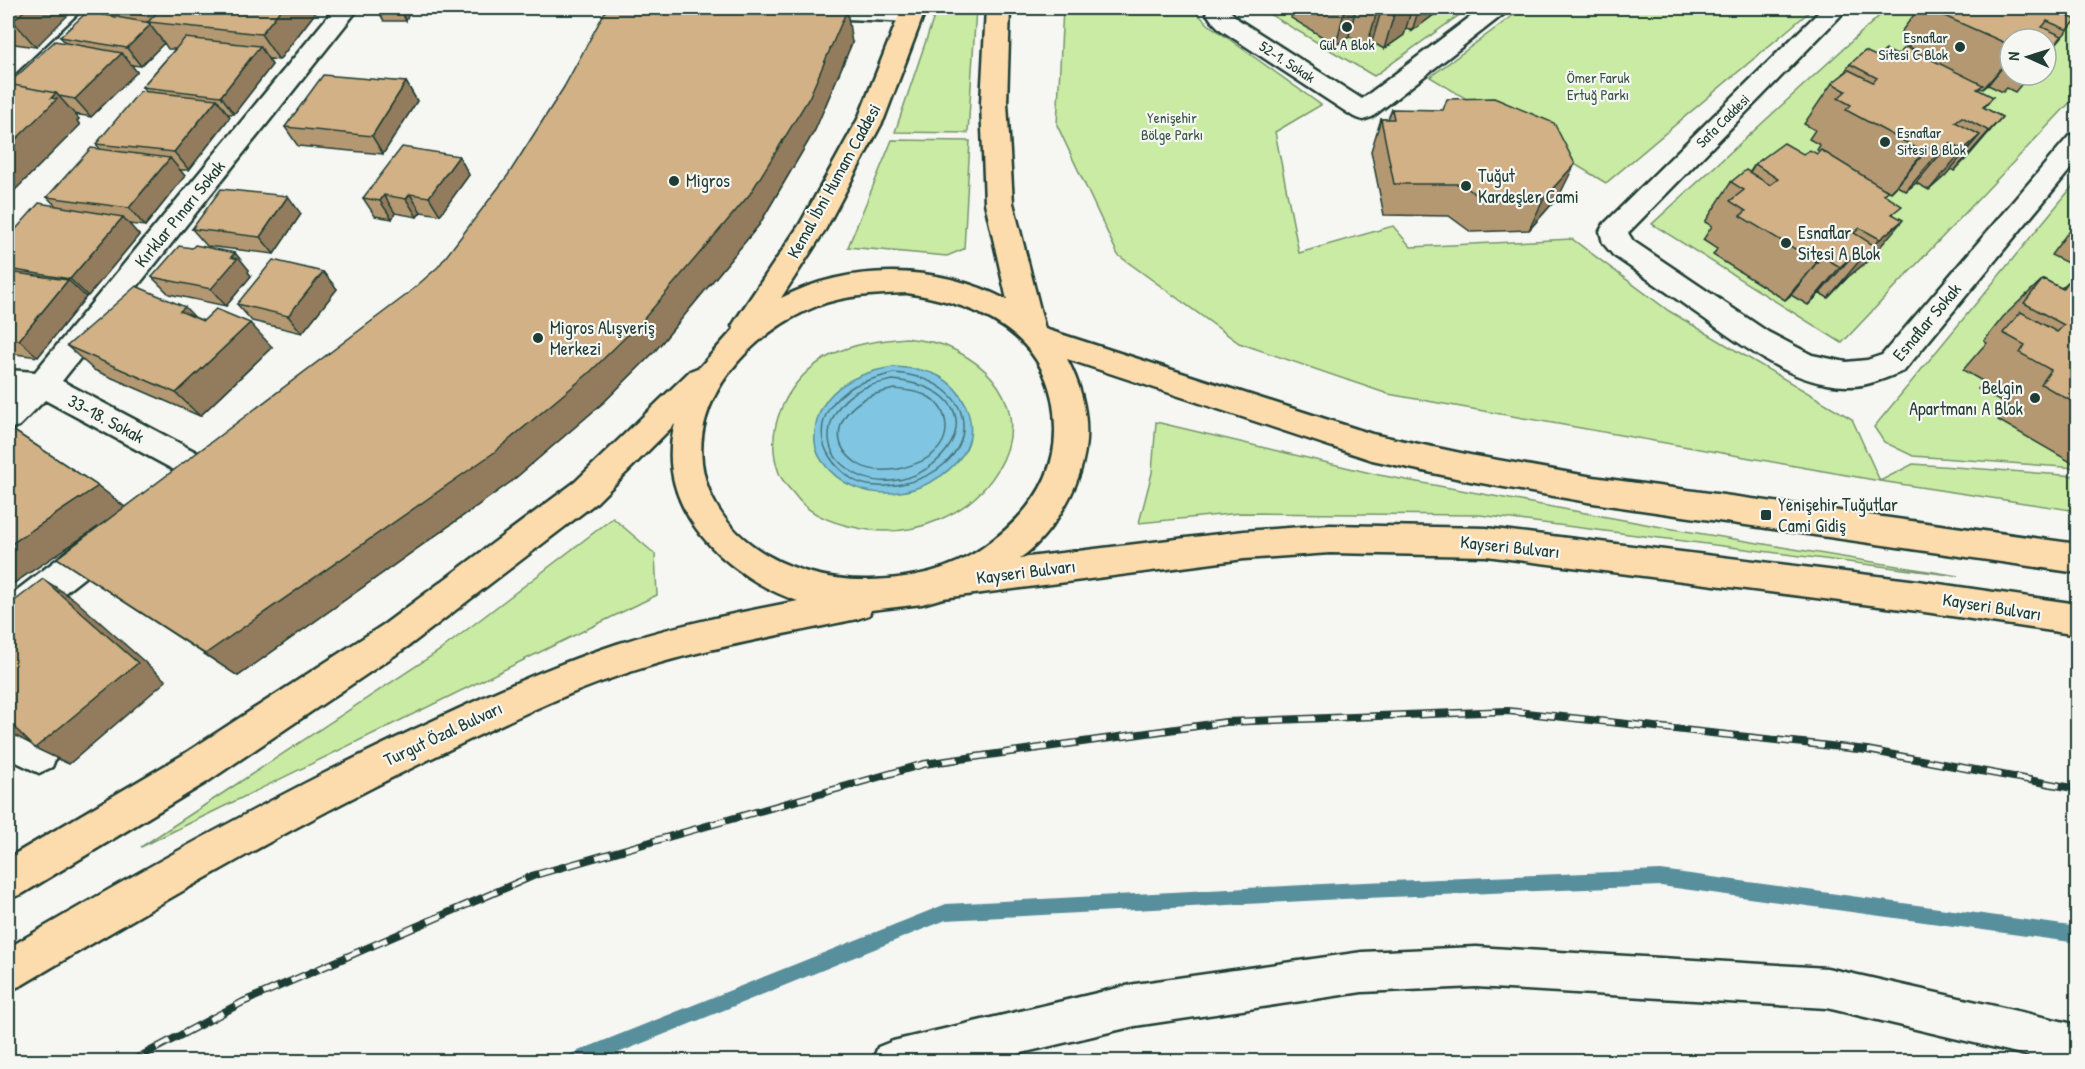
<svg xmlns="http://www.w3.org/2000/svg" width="2085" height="1069" font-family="'Patrick Hand',sans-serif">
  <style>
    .green { fill: #c9eba3; stroke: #74946c; stroke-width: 1.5; fill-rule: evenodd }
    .water { fill: #80c5e1; stroke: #598f9c; stroke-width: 1.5 }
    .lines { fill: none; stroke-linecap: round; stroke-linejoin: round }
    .shore { stroke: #467379; stroke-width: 1.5 }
    .stream { fill: #598f9c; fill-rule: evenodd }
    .minor-casing { stroke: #1f3d34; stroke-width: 5 }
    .major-casing { stroke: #1f3d34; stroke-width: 5 }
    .minor { fill: #f6f6f2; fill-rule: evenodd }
    .major { fill: #fcdcac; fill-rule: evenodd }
    .rail-casing { stroke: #1f3d34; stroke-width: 8 }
    .rail { stroke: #f6f6f2; stroke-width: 5; stroke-dasharray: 15; stroke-linecap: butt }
    .wall { fill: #b49872; stroke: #1f3d34; stroke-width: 1.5 }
    .shaded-wall { fill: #927c5d; stroke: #1f3d34; stroke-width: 1.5 }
    .building { fill: #d1b185; stroke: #1f3d34; stroke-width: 1.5 }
    .poi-dot { fill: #1f3d34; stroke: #f6f6f2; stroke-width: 2 }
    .labels { text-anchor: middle; stroke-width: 4.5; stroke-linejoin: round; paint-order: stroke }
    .far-poi-label { font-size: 15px; fill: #1f3d34; stroke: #f6f6f2; text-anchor: end }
    .far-street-label { font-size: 15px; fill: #1f3d34; stroke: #f6f6f2 }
    .far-park-label { font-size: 15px; fill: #385745; stroke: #f6f6f2 }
    .poi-label { font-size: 18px; fill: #1f3d34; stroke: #f6f6f2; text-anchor: start }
    .street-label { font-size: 18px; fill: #1f3d34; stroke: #f6f6f2 }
  </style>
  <rect width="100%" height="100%" fill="#f6f6f2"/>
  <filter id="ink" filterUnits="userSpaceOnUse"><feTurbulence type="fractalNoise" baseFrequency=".0167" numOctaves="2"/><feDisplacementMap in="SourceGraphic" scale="12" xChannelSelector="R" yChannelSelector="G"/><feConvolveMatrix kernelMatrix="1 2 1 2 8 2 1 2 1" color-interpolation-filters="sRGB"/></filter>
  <g filter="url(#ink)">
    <path class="green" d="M937,8H976L968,133L895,132Z
      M1063,8H1192L1208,24L1321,105L1275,132L1299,253L1393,226L1411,247L1572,239L1669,311L1852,419L1880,481L1913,464L2077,476V511L1880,481L1388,394L1239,343L1118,255L1057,125Z
      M1259,8H1469L1374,76Z
      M1523,8H1797L1808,13L1606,183L1430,77Z
      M1888,8H2077V95L1842,343L1652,224ZM2010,39H2046V75H2010Z
      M892,140L970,141L964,249L947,256L848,247Z
      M2077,181V468L1913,456L1884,442L1874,427Z
      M906,338C918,340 934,341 946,346C1084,407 976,557 853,527C834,523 811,515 798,499C792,491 782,482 779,473C762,427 789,377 831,355C855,343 879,341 906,338Z
      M1156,422L1379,475L1667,528L1958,576L1480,515L1240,513L1139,523L1152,473Z
      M613,518L655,554L657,595L141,847L439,651Z"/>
    <path class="water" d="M893,367C909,368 927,369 942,378C966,393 980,428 963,454C932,499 856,510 822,461C816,453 814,441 815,431C820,389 856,373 893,367Z"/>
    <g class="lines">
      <path class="shore" d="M893,373C988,380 984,471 896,485C883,487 864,487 852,479C813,453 811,411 854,386C865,380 881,377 893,373Z
        M893,380C1028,395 916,525 844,466C818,445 829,409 854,393C866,385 880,383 893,380Z
        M894,389C905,390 916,391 925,395C948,406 953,435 935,452C925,462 911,466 898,469C885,471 870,472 858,464C829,445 836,416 864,399C872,394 884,392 894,389Z"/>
      <path class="stream" d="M1661,870L2078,927V943L1661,886L1341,899L946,920L596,1062H565L567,1056L573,1053L946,904L1341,883Z"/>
      <g class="minor-casing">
        <path id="minor" d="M87,8H112L17,103L8,105V83Z
          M335,8H359L62,381L211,460L216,469L211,478L200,482L189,478L45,400L19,426L8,429V398L12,394H8V370L35,372Z
          M750,8H910L919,10L923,15L919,20L911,22L762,15L754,13Z
          M1203,8H1227L1239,20L1362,99L1482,8H1509L1505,13L1372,117L1363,120L1354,117L1221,30L1212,21Z
          M1823,8H1848L1628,233L1633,241L1768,332L1812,355L1846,362L1867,360L1882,355L2069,136L2078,133V160L1904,371C1885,378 1867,387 1846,386C1789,385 1737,341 1692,310C1666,291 1639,273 1613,255L1603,243L1600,231L1604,224Z
          M106,527L118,531L123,541L118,551L20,628L8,632V597L94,531Z
          M8,723L52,743L57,755L52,767L39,773L8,758Z
          M1476,947L1827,968L2078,1025V1062H2055L1827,1008L1476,987L1362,992L1135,1026L984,1062H872L878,1047L893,1041L1135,984L1362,952Z"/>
      </g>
      <g class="major-casing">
        <path id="major" d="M902,8H926L884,119L825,230L781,298C851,262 938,264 1007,300L985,203L981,103L986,8H1010L1007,103L1013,203L1045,329L1372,434L1470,455L1593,477L2078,544V573L1593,503L1470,481L1372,460L1067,359C1096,414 1092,466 1058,517C1048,532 1035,548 1020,558L1244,531L1330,525L1486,528L1918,581L2078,604V635L1918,611L1486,556L1330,553L1244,559L943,598L922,604L871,610L869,615L857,619C776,636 693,650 615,677C554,698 496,727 438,755C295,824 158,904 22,985L8,991V948C141,870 275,795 415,729C481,698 547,667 617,644C676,625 737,613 798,601C726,577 652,507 675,424L597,502L410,645L207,782L22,894L8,899V858L181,756L386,623L575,482L690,371L700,367L734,329L732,326L737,318L800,224L858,119ZM907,293C985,305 1055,339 1055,429C1056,482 1023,520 981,549C949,571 909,579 870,580C801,582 721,547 704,474C687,399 753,331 817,306C845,295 877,294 907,293Z"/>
      </g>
      <use href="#minor" class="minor"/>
      <use href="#major" class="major"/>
      <g class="rail-casing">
        <path id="rail" d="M130,1062L243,1002L535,875L924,764L1226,722L1508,711L1867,750L2078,789"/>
      </g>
      <use href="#rail" class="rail"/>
    </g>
    <path class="wall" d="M8,8L36,47L8,43Z
      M95,8H319L279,60L269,59L272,65L234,114H228L230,117L189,170H180L185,176L145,226L129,224L139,235L88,296H84L86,297L38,357L8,353V238L56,206L47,197L100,149L96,144L146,91L142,87L175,49H168L164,43L141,66L131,65L137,72L91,117L75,114L79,119L77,121L80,125L8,197L66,43L60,37L101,14Z
      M411,8L406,21H384L379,12Z
      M1293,8H1437L1435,14L1412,31L1406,28L1404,35L1384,49L1372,42L1367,46L1349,36L1336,45L1291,18Z
      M1919,8H2075L2068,16L2076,20L2046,56V39H2010V75H2029L2015,92L2007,88L2003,92L1988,85L1983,89L1980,88L1978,90L1993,97L1984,108L2002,117L1954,171L1951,169L1929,190L1916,183L1906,191L1897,186L1891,192L1883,188L1888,191L1884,195L1894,215L1869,260L1848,277L1828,298L1820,293L1808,305L1791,295L1785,300L1713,255L1717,249L1703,240L1712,226L1705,222L1731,182L1750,172L1755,164L1803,154H1817L1819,152L1817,150L1820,145L1809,139L1815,130L1804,124L1832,83L1842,76L1850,64L1878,57L1897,55L1915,51L1916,50L1904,45L1911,36L1901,32Z
      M852,43L815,130L759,225L655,351L604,402L512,481L238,676L57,558L106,521L8,587V427L98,486L125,507Z
      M406,82L417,101L383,154L298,146L285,127Z
      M1392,109L1559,196L1529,230L1471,232L1449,216L1384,215L1371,151L1381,119H1388Z
      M459,156L469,175L440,215L421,212L417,217L395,213L392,219L375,216L363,198Z
      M301,214L274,254L207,246L192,229Z
      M2078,224V276L2069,272L2074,266L2051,255L2066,235Z
      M192,248L235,253L249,270L248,272L251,276L226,306L169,294L152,277Z
      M323,272L337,289L302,333L252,321L237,304Z
      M2043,279L2061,288L2068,282L2078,286V462L2074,464L1998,420L2008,406L1978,389L1984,382L1963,370L1981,349L1987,343L1984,341L2003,317Z
      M196,318L272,347L200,416L94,370L67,346Z"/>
    <path class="shaded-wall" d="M27,8H75L36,47L13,21Z
      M282,8H319L279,60L261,34Z
      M402,8H411L406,21L401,11Z
      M1345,8H1356L1349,36L1336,45Z
      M1378,8H1382L1372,42L1367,46Z
      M1396,8H1412L1404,35L1384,49Z
      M1419,8H1437L1435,14L1412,31Z
      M847,10L852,43L815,130L759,225L655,351L604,402L512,481L238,676L205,654Z
      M150,25L164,43L141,66L127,48Z
      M260,46L272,65L234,114L221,96Z
      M122,53L137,72L91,117L75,99Z
      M2010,58L1988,85L1983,89Z
      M406,82L417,101L383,154L372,136Z
      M56,93L79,119L77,121L80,125L8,197V147Z
      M217,99L230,117L189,170L174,152Z
      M2002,117L1967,158L1954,171L1989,131Z
      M1980,135L1945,176L1929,190L1963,150Z
      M1950,143L1916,183L1906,191L1940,151Z
      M1930,146L1897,186L1891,192L1924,152Z
      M459,156L469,175L440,215L429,197Z
      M170,158L185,176L145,226L129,208Z
      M1575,164L1559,196L1529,230L1544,198Z
      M410,194L421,212L417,217L406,199Z
      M384,195L395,213L392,219L380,201Z
      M288,196L301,214L274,254L260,237Z
      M123,217L139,235L88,296L70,279Z
      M1903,220L1869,260L1848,277L1828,298L1861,259L1880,239Z
      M235,253L249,270L248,272L251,276L226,306L211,289L231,257Z
      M1853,255L1820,293L1808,305L1840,267Z
      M1822,256L1791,295L1785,300L1817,262Z
      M323,272L337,289L302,333L288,316Z
      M68,280L86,297L38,357L19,340Z
      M185,307L208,331L180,311Z
      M250,323L272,347L200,416L176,393Z
      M98,486L126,508L8,587V546Z
      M43,579L74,599L166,681L69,764L35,748Z
      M10,723L35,746L8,732V725Z"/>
    <path class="building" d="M8,8H27L13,21L8,20Z
      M100,8H161L153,17Z
      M161,8H282L261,34L148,22Z
      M381,8H402L401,11L379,12Z
      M607,8H829L847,10L809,98L750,194L642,321L589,373L492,454L205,654L57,558L405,296L438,267L508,175L564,87Z
      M1945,8H2075L2068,16L2076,20L2068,30L2047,21L2044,25L2042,27L2062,36L2050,51L2046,49V39H2010V45L1942,15L1948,9Z
      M87,12L151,23L148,22L150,25L127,48L60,37Z
      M185,38L260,46L221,96L142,87Z
      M55,41L122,53L75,99L59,96L56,93L8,84Z
      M1906,47L1983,85L1977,89L1993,97L1983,107L2002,117L1989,131L1962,117L1955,122L1980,135L1963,150L1950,143L1940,151L1930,146L1924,152L1846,110L1851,105L1838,98L1846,91L1832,83L1849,70L1873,82L1877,78L1850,64L1865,51L1878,57L1886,50L1897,55Z
      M323,75L406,82L372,136L285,127Z
      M8,84L56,93L51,98L57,99L8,147Z
      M140,91L217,99L174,152L96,144Z
      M1494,98L1554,123L1575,164L1544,198L1484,201L1462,184H1394L1381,119H1394L1392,109L1443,110L1447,99Z
      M1784,143L1803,154L1810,150L1817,154L1821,150L1888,191L1883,194L1902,206L1892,214L1903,220L1880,239L1860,228L1854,233L1875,246L1861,259L1853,255L1840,267L1822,256L1817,262L1740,216L1746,211L1730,201L1744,190L1731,182L1746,170L1770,185L1778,179L1755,164Z
      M402,147L459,156L429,197L410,194L406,199L384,195L380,201L363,198Z
      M91,148L170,158L129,208L47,197Z
      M221,189L288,196L260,237L192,229Z
      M39,203L123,217L70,279L8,269V238Z
      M195,245L235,253L231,257L237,259L211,289L152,277L179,246L192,248Z
      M273,260L323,272L288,316L237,304Z
      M8,272L68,280L19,340L8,339Z
      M2043,279L2063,289L2068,282L2078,286V405L2041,384L2051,370L2020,353L2025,345L2003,333L2021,312L2057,332L2064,325L2024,303Z
      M136,286L185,307L180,311L203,321L216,309L250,323L176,393L67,346Z
      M8,427L98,486L8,546Z
      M43,579L138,663L35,748L10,723L8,725V606Z"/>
  </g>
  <g class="poi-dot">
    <circle cx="1347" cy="27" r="6"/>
    <circle cx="1960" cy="47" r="6"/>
    <circle cx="1885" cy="142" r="6"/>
    <circle cx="674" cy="181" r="6"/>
    <circle cx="1466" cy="186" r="6"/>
    <circle cx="1786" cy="243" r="6"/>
    <circle cx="538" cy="338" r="6"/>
    <circle cx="2035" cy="398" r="6"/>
    <rect x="1760" y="509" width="12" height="12" rx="3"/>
  </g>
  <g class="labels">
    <g class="far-poi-label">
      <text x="1948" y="43">Esnaflar<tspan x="1948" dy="17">Sitesi C Blok</tspan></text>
      <text x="1347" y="50" text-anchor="middle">Gül A Blok</text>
      <text x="1897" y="138" text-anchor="start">Esnaflar<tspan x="1897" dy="17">Sitesi B Blok</tspan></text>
    </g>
    <g class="far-street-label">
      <text transform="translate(1287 62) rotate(33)" y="5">52-1. Sokak</text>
      <text transform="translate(1723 121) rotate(-45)" y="5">Safa Caddesi</text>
    </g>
    <g class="far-park-label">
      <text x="1598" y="83">Ömer Faruk<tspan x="1598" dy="17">Ertuğ Parkı</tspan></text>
      <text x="1172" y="123">Yenişehir<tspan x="1172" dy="17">Bölge Parkı</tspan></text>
    </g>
    <g class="poi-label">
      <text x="1478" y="182">Tuğut<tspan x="1478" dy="21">Kardeşler Cami</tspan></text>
      <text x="686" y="187">Migros</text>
      <text x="1798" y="239">Esnaflar<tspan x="1798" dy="21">Sitesi A Blok</tspan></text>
      <text x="550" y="334">Migros Alışveriş<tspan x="550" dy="21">Merkezi</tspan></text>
      <text x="2023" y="394" text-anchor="end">Belgin<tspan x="2023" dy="21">Apartmanı A Blok</tspan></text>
      <text x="1778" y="511">Yenişehir Tuğutlar<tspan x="1778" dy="21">Cami Gidiş</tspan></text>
    </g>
    <g class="street-label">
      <text transform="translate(834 181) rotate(-61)" y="6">Kemal İbni Humam Caddesi</text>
      <text transform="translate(180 214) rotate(-51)" y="6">Kırklar Pınarı Sokak</text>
      <text transform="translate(1927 322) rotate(-50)" y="6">Esnaflar Sokak</text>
      <text transform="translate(106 419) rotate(28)" y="6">33-18. Sokak</text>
      <text transform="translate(1510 547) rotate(6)" y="6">Kayseri Bulvarı</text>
      <text transform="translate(1026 572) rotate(-7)" y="6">Kayseri Bulvarı</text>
      <text transform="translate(1992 607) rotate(9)" y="6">Kayseri Bulvarı</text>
      <text transform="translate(443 734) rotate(-25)" y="6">Turgut Özal Bulvarı</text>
    </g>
  </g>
  <rect width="2085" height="1069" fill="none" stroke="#f6f6f2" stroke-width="30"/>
  <rect x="15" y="15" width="2055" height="1039" fill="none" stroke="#1f3d34" stroke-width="2" filter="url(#ink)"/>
  <g transform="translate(2028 57) rotate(273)"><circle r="28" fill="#f6f6f2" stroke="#a0aca6" stroke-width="1.5"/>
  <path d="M0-4.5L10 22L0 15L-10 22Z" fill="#1f3d34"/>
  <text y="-9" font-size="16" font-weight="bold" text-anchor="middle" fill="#1f3d34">N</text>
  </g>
</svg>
